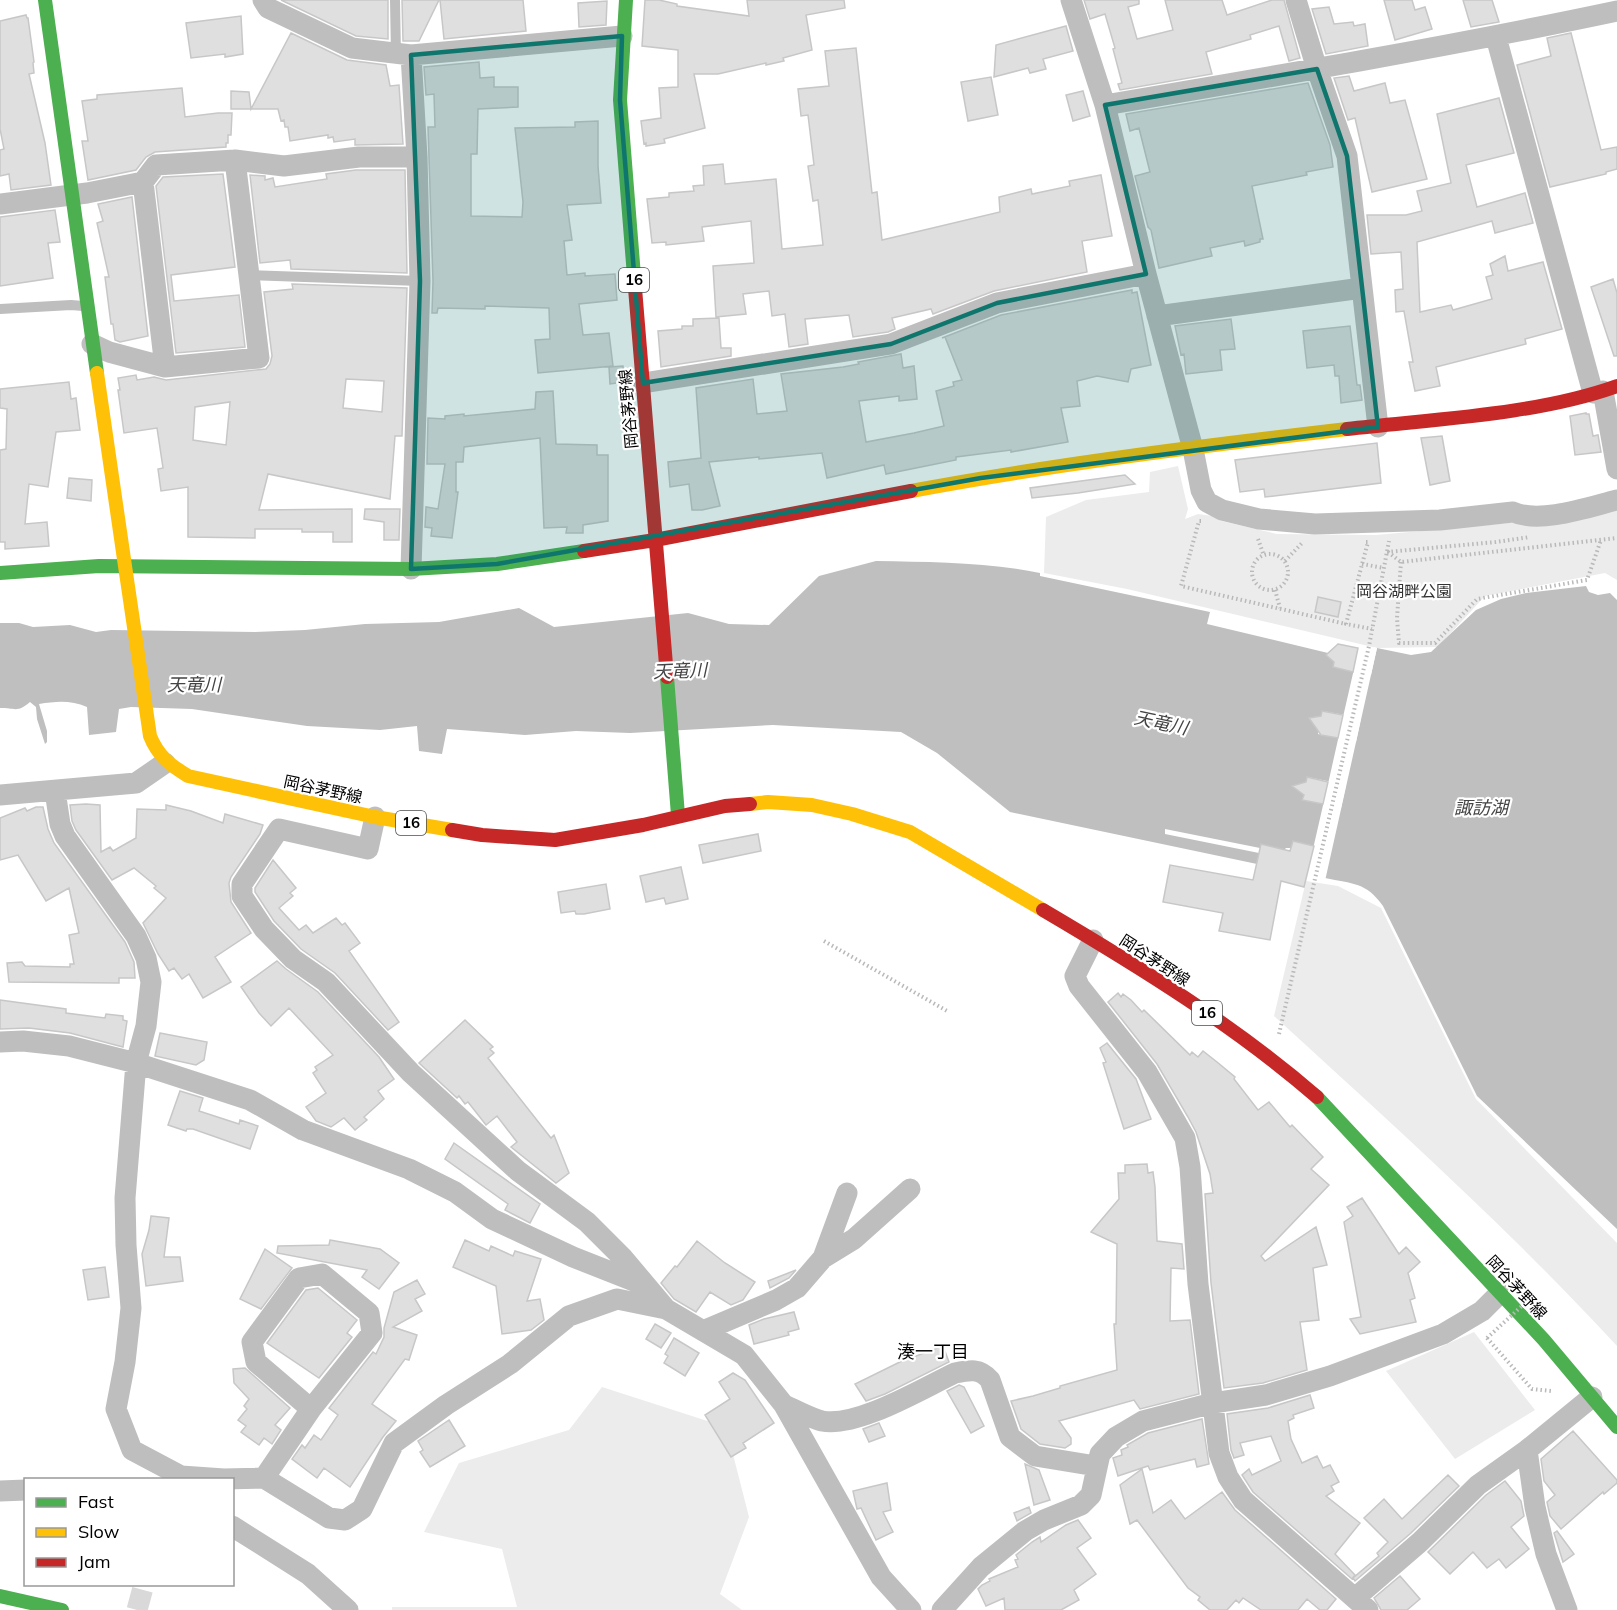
<svg xmlns="http://www.w3.org/2000/svg" width="1617" height="1610" font-family="Mulish,'Noto Sans JP',sans-serif">
  <style>
    .green { fill: #ececec }
    .water { fill: #bfbfbf; fill-rule: evenodd }
    .pier { fill: #fff }
    .building { fill: #dfdfdf; stroke: #c7c7c7; stroke-width: 1.5; fill-rule: evenodd }
    .lines { fill: none; stroke-linecap: round; stroke-linejoin: round }
    .street-tunnel { stroke: #d9d9d9; stroke-width: 21; stroke-dasharray: 21 10; stroke-linecap: butt }
    .path { stroke: #b9b9b9; stroke-width: 4; stroke-dasharray: 1.5 3; stroke-linecap: butt }
    .lane { stroke: #bebebe; stroke-width: 10 }
    .street { stroke: #bebebe; stroke-width: 21 }
    .fast { stroke: #4caf50; stroke-width: 14 }
    .slow { stroke: #ffc107; stroke-width: 14 }
    .jam { stroke: #c62828; stroke-width: 14 }
    .path-bridge { stroke: #b9b9b9; stroke-width: 4; stroke-dasharray: 1.5 3; stroke-linecap: butt }
    .marked { fill: #0f766e; fill-opacity: 0.2; stroke: #0f766e; stroke-width: 4.5; stroke-linejoin: round }
    .labels { text-anchor: middle; stroke-width: 4.5; stroke-linejoin: round; paint-order: stroke }
    .shield { fill: #fff; stroke: #4c4c4c; stroke-width: 1.5 }
    .shield-label { font-size: 15px; font-weight: bold; fill: #000 }
    .street-label { font-size: 16px; fill: #000; stroke: #fff }
    .park-label { font-size: 16px; fill: #333; stroke: #fff }
    .water-label { font-size: 18px; font-style: italic; fill: #444; stroke: #fff }
    .neighbourhood-label { font-size: 18px; fill: #000; stroke: #fff }
  </style>
  <rect width="100%" height="100%" fill="#fff"/>
  <path class="green" d="M1178,466L1188,509L1185,519L1198,514L1212,516L1221,521L1277,534L1376,535L1575,517L1617,507V580L1605,573L1485,596L1438,647L1377,648L1127,589L1044,573L1046,517L1086,500L1149,492L1150,472Z
    M1306,881L1338,886L1381,908L1476,1099L1617,1243V1346C1509,1229 1391,1123 1274,1016Z
    M1474,1332L1535,1410L1455,1459L1386,1371Z
    M602,1387L726,1427L749,1517L720,1594L742,1610H392V1607H517L502,1549L424,1532L459,1463L569,1430Z"/>
  <path class="water" d="M876,561C931,562 986,562 1040,573V576L1210,612L1207,624L1328,653L1329,658L1334,660L1333,667L1371,675L1377,648L1411,655L1431,652L1476,610L1501,599L1526,593L1586,586L1589,592L1598,595L1610,593L1617,600V1229L1477,1096L1383,906C1366,882 1353,884 1325,878L1331,850L1293,841L1291,848H1286L1283,851L1262,845L1260,848L1165,829V834L1259,853L1257,864L1010,812L937,753L901,732L773,725L630,733L576,731L525,735L447,729L442,754L419,751L417,726L380,730L307,726L192,709L131,707L119,709L116,732L89,735L87,707C71,700 57,701 39,704L47,731V742L45,744L37,719L36,707L30,702C17,713 16,708 0,708V623H19L33,627L70,625L96,632L111,630L255,632L305,630L365,624L439,622L519,608L554,627L688,613L729,624L769,625L819,576ZM1323,711L1361,718L1356,742L1318,734L1319,726L1314,717L1321,718ZM1308,777L1346,785L1341,808L1303,800L1304,793L1298,785L1306,784Z"/>
  <path class="pier" d="M1374,647L1377,648L1325,881L1322,878L1328,852L1313,849L1324,801L1339,805L1343,787L1328,784L1339,735L1354,739L1358,721L1343,717L1354,669L1369,672Z"/>
  <path class="building" d="M281,0H388V39L356,36Z
    M402,0H439L419,41H403Z
    M440,0H523L526,31L444,39Z
    M645,0H659L677,4V6L749,16L747,0H844L845,8L806,15L812,50L783,58L784,61L766,65V63L718,74H694L705,128L664,139L665,143L646,146V143L644,144L641,121L661,118L659,88L678,87V50L642,46Z
    M1084,0H1139V4L1128,7L1137,39L1173,30L1165,0H1222L1227,15L1272,0H1284L1300,58L1289,61L1279,26L1250,35L1251,39L1206,52L1212,74L1120,90L1118,84L1122,83L1113,49L1115,48L1105,14L1090,19Z
    M1384,0H1412L1415,10L1425,7L1432,29L1395,40Z
    M1463,0H1492L1499,22L1471,27Z
    M607,1L606,25L579,27L578,3Z
    M1329,7L1334,24L1353,22L1354,26L1365,24L1368,46L1326,54L1312,9Z
    M26,15L27,18H28L34,62L33,63L34,73L29,74L45,143L51,185L11,190L9,174L0,176V150L4,149L0,129V21Z
    M241,16L243,54L225,57V54L191,58L186,23Z
    M1066,26L1073,51L1043,59L1046,69L1030,73L1028,68L994,77L996,45Z
    M291,33L347,60L386,65L390,86L399,85L403,144L355,145V139L334,142L333,137L328,138V135L290,141L288,127H285L284,120L281,121L278,109H231V91L249,92L251,109Z
    M1571,33L1601,150L1617,147V169L1606,172V174L1550,187L1517,65L1551,56L1547,38Z
    M856,48L872,193L877,192L882,240L1000,212L999,197L1031,189L1032,194L1070,186L1069,181L1101,175L1112,236L1082,241L1087,272L994,291L933,314L931,309L892,318L895,329L888,332L853,337L849,315L805,319L808,344L789,347L785,314L772,316L769,291L743,294L746,314L716,317L713,266L754,263L751,221L702,227L704,241L666,245V242L652,243L647,199L669,197V193L694,191L693,186L704,185L703,166L723,164L725,184L776,179L782,249L823,245L818,200L813,201L808,166L814,165L808,115L801,116L798,89L829,86L825,51Z
    M479,62L480,78L494,77V87H518V107L478,109L477,154H471V216L522,217L523,202L515,128L575,127V122L598,121V166L601,203L567,205L572,240L564,241L567,275L585,273V276L615,274L617,300L579,304L583,335L609,333L613,366L538,373L535,340L550,339L549,308L485,306V309L438,308L437,313H432L433,281L428,127H435L434,94L426,95L424,67Z
    M1349,76L1354,91L1385,83L1390,103L1405,100L1427,179L1372,192L1355,118L1348,120L1334,78Z
    M991,77L998,115L968,121L961,82Z
    M1308,83L1330,145L1333,167L1306,172L1307,175L1252,186L1263,239H1260V242L1245,246L1244,241L1210,248L1212,256L1159,268L1151,230L1148,227L1135,176L1150,172L1139,128L1130,131L1126,114Z
    M182,88L185,117L218,113H232L231,135H228V143H226V147L155,152L146,157L136,170L88,180L82,141H88L82,101L97,99V95Z
    M1083,91L1090,116L1073,121L1066,95Z
    M1499,98L1514,153L1466,165L1477,207L1525,193L1533,223L1495,233L1492,221L1417,242L1420,312L1451,305L1453,310L1492,299L1486,277L1493,275L1490,264L1505,256L1508,271L1543,262L1562,329L1525,339L1526,344L1436,367L1440,386L1415,391L1409,362H1413L1404,311L1396,312L1395,290L1403,289L1401,252L1371,254L1367,215H1406L1422,211L1417,191L1451,183L1437,114Z
    M356,170H405L407,273L291,269L290,260L260,263L250,175L265,176V180L273,178L275,187L327,179L326,174Z
    M223,174L235,267L171,275L174,301L239,295L245,347L176,353L156,186L163,177Z
    M132,197L148,336L120,342L115,340L113,324H111L105,277H109L97,223L103,221L98,204Z
    M55,210L60,242L48,243L53,278L0,286V217Z
    M1613,279L1617,293V356H1614L1591,287Z
    M292,284L407,288L402,436H395L390,499L268,474L259,510L352,509V542H333V532H302V529H255V538L188,537V487L161,491L158,469L163,468L157,428L124,433L118,390H120L118,378L136,375L137,380L154,377L166,380L266,369L270,364L272,356L264,292L293,289ZM346,379L384,381L382,412L343,408ZM230,402L226,445L193,440L195,407Z
    M1132,290V293L1137,292L1151,365L1131,369L1128,382L1097,376L1077,381L1080,406L1061,408L1068,442L1011,452V450L956,457V460L886,474L884,465L827,478L822,453L759,459V457L709,462L720,506L702,510H692L689,484L670,487L668,462L701,458L696,388L753,379L757,414L787,411L781,374L843,367L859,364L858,362L901,354L903,368L914,366L917,399L899,401V396L859,401L866,442L914,433L944,426L936,391L954,386L953,382L962,380L945,337L942,338L1001,315Z
    M719,318L721,348H731V356L661,367L658,331L682,329V326H693V319Z
    M1231,319L1235,349L1220,350L1222,370L1186,374L1184,354L1181,355L1175,326Z
    M1350,326L1357,385H1360L1362,400L1341,403L1339,376H1335L1334,365L1307,368L1303,331Z
    M623,366L624,382L610,384L609,367Z
    M69,382L71,399L76,398L80,430L56,432L48,487L29,484L25,524L47,522L49,546L5,549V542H0V450L6,449L7,409L0,408V389Z
    M553,391L556,444L597,445V455H608V521L583,525V533H566L567,527L544,528L540,438L464,447L463,462H456V492H458L452,538L431,536L432,528L425,527L426,507L438,509L445,464H427L428,418L445,419V416L464,414V416L535,409L536,392Z
    M1586,413V414H1589L1593,436L1598,435L1601,452L1575,455L1570,416Z
    M1442,436L1450,481L1430,485L1421,438Z
    M1377,443L1381,483L1265,497L1264,489L1240,492L1235,460Z
    M1125,475L1135,484L1078,493L1032,498L1030,488Z
    M69,478L92,480L91,501L67,498Z
    M365,509H400L399,540H384V522L364,519Z
    M1318,597L1341,602L1338,617L1315,612Z
    M1338,644L1358,648L1353,672L1333,667L1334,662L1326,655Z
    M1322,711L1343,715L1338,738L1321,735L1309,718L1321,716Z
    M1307,777L1328,782L1323,804L1302,800L1304,795L1292,786L1306,782Z
    M86,804L100,805L101,852L110,847L113,851L136,838L137,809L166,810V805L191,811L223,823L225,814L263,825L260,834L231,877L229,883L231,902L251,933L215,957L231,982L203,998L189,974L182,979L174,968L169,971L158,954L143,923L166,898L154,888L156,886L134,868L112,880L76,830L72,821L70,805Z
    M36,807H43L48,829L54,843L125,942L134,962L135,978H119V983L9,982L7,963L22,962L25,966L70,967V964H74L69,935L79,933L69,888L46,901L18,855L0,860V818L25,808L27,811Z
    M758,834L761,851L703,863L699,845Z
    M1293,841L1314,846L1304,887L1281,881L1270,940L1219,931L1223,913L1163,902L1170,865L1253,880L1261,844L1290,851Z
    M273,860L296,888L290,893L293,896L279,908L299,930L306,925L313,933L336,918L342,925L345,923L360,943L349,951L399,1022L388,1030L335,973L301,949L274,921L255,892V888Z
    M681,867L688,899L666,904L664,898L646,902L640,876Z
    M606,884L610,909L584,914H576L575,911L561,913L558,892Z
    M277,961L286,969L318,992L379,1057L394,1079L378,1091L384,1099L364,1117L367,1120L355,1130L344,1118L331,1127L316,1121L306,1107L326,1093L313,1073L317,1070L315,1067L333,1055L289,1008L271,1026L259,1013L241,987Z
    M1118,993L1121,997L1123,994L1131,1000L1142,1012L1144,1010L1190,1055L1192,1052L1198,1057L1203,1051L1217,1062L1235,1077L1234,1079L1258,1110L1269,1102L1290,1127L1292,1125L1323,1157L1311,1169L1329,1185L1261,1256L1265,1261L1316,1227L1327,1265L1313,1268L1319,1320L1300,1322L1307,1370L1263,1383L1224,1388L1211,1283L1205,1194L1213,1193L1210,1174L1196,1132L1188,1117L1157,1064L1108,1002Z
    M0,1000L66,1009V1013L105,1018L106,1014L123,1016V1020L127,1021L123,1047L70,1033L29,1028L0,1029Z
    M465,1020L493,1047L490,1049L494,1053L488,1058L551,1138L554,1135L569,1173L556,1183L511,1147L517,1142L497,1116L486,1125L468,1102L465,1104L459,1096L457,1098L419,1063Z
    M160,1033L207,1042L204,1060L196,1065L155,1056Z
    M1107,1043L1136,1079L1151,1119L1124,1129L1103,1063L1106,1062L1100,1048Z
    M180,1091L203,1098L199,1111L239,1124L240,1120L258,1126L250,1149L193,1129H187L186,1131L168,1125Z
    M454,1143L540,1204L530,1223L505,1210L508,1204L445,1159Z
    M1147,1164L1148,1173L1153,1172L1155,1187L1157,1241L1182,1244L1184,1269L1171,1268L1170,1321L1190,1320L1199,1394L1140,1409L1134,1400L1059,1421L1071,1438V1444L1065,1448L1040,1444L1021,1429L1011,1401L1033,1396L1060,1388V1386L1117,1370L1114,1324H1116L1117,1244L1091,1232L1119,1199L1118,1173H1125V1165Z
    M1362,1198L1399,1254L1406,1247L1420,1262L1408,1273L1415,1298L1410,1300L1416,1322L1360,1334L1350,1319L1361,1317L1344,1222L1353,1216L1347,1207Z
    M151,1216L169,1218L164,1257H180L183,1281L146,1286L142,1254L149,1230Z
    M330,1240L380,1249L399,1263L379,1289L362,1277L367,1270L277,1253L278,1246L329,1245Z
    M465,1240L489,1251L491,1246L513,1256L515,1251L541,1259L527,1301L540,1299L544,1320L531,1330L502,1334L496,1286L453,1267Z
    M697,1241L725,1263L755,1282L743,1300L731,1305L710,1292L696,1312L674,1299L661,1283L675,1266L677,1267Z
    M265,1249L292,1268L261,1309L240,1299Z
    M105,1267L109,1297L88,1300L83,1270Z
    M796,1270L789,1278L770,1288L768,1281Z
    M417,1280L425,1294L415,1299L422,1311L393,1327L417,1335L409,1360L405,1359L372,1404L396,1421L383,1437L350,1487L324,1468L317,1478L292,1459L302,1445L305,1448L314,1435L321,1440L338,1415L329,1408L373,1352L376,1354L384,1337V1328L394,1292Z
    M318,1288L357,1320L347,1333L352,1337L319,1378L267,1343L306,1290Z
    M794,1312L799,1329L788,1332L789,1335L754,1344L749,1325L764,1319Z
    M655,1324L671,1333L661,1348L646,1339Z
    M674,1338L699,1353L685,1376L664,1363L668,1356L665,1354Z
    M943,1346L949,1362L885,1394L866,1401L855,1384L910,1357L911,1358Z
    M245,1368L290,1408L275,1425L281,1430L272,1444L264,1438L259,1445L241,1432L246,1426L238,1420L247,1409L244,1406L249,1399L234,1383L233,1369Z
    M733,1373L745,1380L774,1423L743,1443L746,1448L731,1457L705,1415L730,1399L719,1382Z
    M959,1385L964,1387L984,1426L971,1433L947,1391Z
    M1310,1395L1314,1408L1293,1415L1294,1418L1288,1421L1291,1439L1302,1463L1317,1456L1323,1468L1330,1465L1339,1482L1331,1486L1334,1491L1326,1496L1360,1523L1335,1554L1355,1575L1352,1579L1253,1492L1242,1475L1249,1469L1252,1475L1281,1461L1271,1436L1240,1443L1244,1455L1234,1458L1231,1450L1227,1414L1268,1408Z
    M1202,1419L1209,1464L1197,1467L1195,1459L1150,1470L1148,1466L1118,1476L1113,1458L1122,1455L1121,1450L1128,1447L1127,1445L1148,1433Z
    M449,1420L465,1446L430,1467L420,1452L423,1450L418,1441Z
    M879,1423L885,1436L869,1442L863,1429Z
    M1573,1431L1617,1480V1483L1604,1494L1603,1492L1561,1529L1550,1516L1547,1502L1555,1495L1544,1481L1541,1459Z
    M1025,1464L1039,1470L1050,1500L1034,1505Z
    M1142,1469L1153,1513L1171,1500L1185,1519L1222,1492L1235,1510L1336,1599L1327,1610H1320L1307,1599L1298,1610H1261L1243,1598L1239,1603L1236,1600L1227,1610H1210L1198,1600L1200,1597L1188,1588L1137,1520L1130,1524L1120,1485Z
    M1448,1475L1459,1486L1411,1533L1355,1581L1353,1578L1379,1556L1377,1553L1388,1542L1364,1518L1384,1499L1402,1519Z
    M1505,1481L1521,1501L1524,1516L1511,1527L1529,1549L1506,1568L1499,1559L1487,1568L1473,1552L1450,1574L1428,1552L1486,1495Z
    M887,1483L891,1510L883,1512L893,1532L876,1540L861,1508L857,1509L853,1491Z
    M1029,1507L1031,1513L1017,1521L1014,1513Z
    M1078,1520L1091,1538L1077,1548L1096,1574L1074,1590L1079,1600L1061,1610H1005L1004,1598L986,1606L978,1589L982,1585L990,1581L989,1579L1018,1567L1015,1560L1018,1559L1016,1555L1032,1542L1040,1537L1041,1542L1066,1525Z
    M1557,1531L1574,1554L1563,1562L1554,1533Z
    M1400,1576L1420,1599L1407,1610H1381L1374,1598Z"/>
  <g class="lines">
    <path class="street-tunnel" d="M137,1610L144,1584"/>
    <path class="path" d="M1201,521H1199L1181,586L1346,624
      M1258,539L1264,556
      M1366,542H1368L1346,624L1372,629
      M1387,552L1496,542L1530,537
      M1388,552L1401,562L1617,538
      M1252 572a18 18 0 1 1 36 0a18 18 0 1 1-36 0Z
      M1285,561L1303,542
      M1401,562L1397,618L1399,643H1435L1477,599L1587,580L1601,540
      M1362,564L1384,568
      M1275,590L1280,608
      M824,941L949,1012
      M1279,1034L1369,646L1389,541
      M1487,1338L1532,1389L1551,1391"/>
    <path class="lane" d="M395,0L396,55
      M249,275L420,281
      M0,309L71,305L83,306"/>
    <path class="street" d="M263,0L268,8L352,48L411,55L622,36
      M1071,0L1105,105L1146,274L1193,449L1201,490L1207,502L1222,510L1259,519L1315,524L1440,520L1513,512C1540,524 1589,507 1617,500
      M1296,0L1317,69L1347,156L1378,427
      M1496,37L1593,393
      M411,55L417,157L420,281L411,569
      M1105,105C1276,76 1447,47 1617,11
      M143,182L165,367L259,358L235,160
      M0,204L87,193L143,182L156,165L235,160L284,166L359,157H417
      M1157,316L1362,288
      M92,344L109,352L165,367
      M643,383L891,344L997,303L1146,274
      M1603,391L1617,469
      M55,791L60,824L65,836L136,936L146,958L151,982L146,1026L136,1063L125,1198L126,1245L131,1308L125,1362L116,1409L132,1450L181,1476L224,1479L264,1478L329,1518L345,1520L362,1509L394,1443L446,1405L510,1364L569,1316L617,1299L666,1309
      M0,795L136,783L165,763
      M375,817L368,849L279,829L242,884V896L264,929L293,959L326,982L411,1073L518,1171L587,1222L623,1258L666,1309L744,1355L784,1405L881,1577L911,1610
      M1093,940L1075,976L1079,986L1147,1072L1185,1138L1190,1167L1198,1284L1219,1453L1228,1477L1243,1500L1368,1610
      M0,1042L23,1041L69,1046L136,1063L250,1100L303,1130L409,1169L455,1192L492,1219L573,1257L644,1285
      M823,1258L847,1193
      M703,1331L776,1300L797,1288L823,1258L854,1239L910,1189
      M784,1405C796,1410 810,1418 822,1421C857,1428 923,1388 955,1373C970,1370 980,1368 990,1380L1010,1437L1035,1456L1096,1466
      M1527,1450L1535,1507L1546,1554L1567,1610
      M264,1478L311,1409L372,1333L369,1313L322,1274L299,1278L252,1342L256,1362L311,1409
      M0,1491L26,1490
      M232,1526L308,1574L348,1610
      M1355,1598L1420,1542L1478,1485L1527,1450L1592,1397
      M942,1610L981,1567L1025,1531L1044,1520L1081,1505L1091,1495L1100,1454L1116,1437L1143,1421L1213,1403L1266,1395L1330,1376L1443,1334L1482,1311L1500,1293"/>
    <path class="fast" d="M45,0L97,373
      M626,0L620,100L634,276
      M0,573L99,566L411,569L497,564L584,551
      M667,677L678,815
      M1317,1097L1544,1340L1617,1427
      M0,1596L62,1610"/>
    <path class="slow" d="M97,373L125,566
      M911,491C1055,464 1201,446 1347,429
      M125,566L150,736C158,756 170,765 188,776L375,817L452,830
      M750,804L768,802L812,805L852,814L910,832L1043,910"/>
    <path class="jam" d="M634,276L667,677
      M1347,429C1433,419 1536,415 1617,386
      M584,551L655,540L911,491
      M452,830L482,835L555,840L643,825L725,806L750,804
      M1043,910C1138,966 1234,1025 1317,1097"/>
    <path class="path-bridge" d="M1487,1338L1536,1293"/>
  </g>
  <path class="marked" d="M622,36L620,100L643,383L891,344L997,303L1146,274L1105,105L1317,69L1347,156L1378,427L981,478L497,564L411,569L420,281L411,55Z"/>
  <g class="labels">
    <g class="shield">
      <rect x="619" y="268" width="30" height="24" rx="4.5"/>
      <rect x="396" y="811" width="30" height="24" rx="4.5"/>
      <rect x="1192" y="1001" width="30" height="24" rx="4.5"/>
    </g>
    <g class="shield-label">
      <text x="634" y="285">16</text>
      <text x="411" y="828">16</text>
      <text x="1207" y="1018">16</text>
    </g>
    <g class="street-label">
      <text transform="translate(628 409) rotate(-95)" y="6">岡谷茅野線</text>
      <text transform="translate(323 789) rotate(12)" y="6">岡谷茅野線</text>
      <text transform="translate(1155 960) rotate(33)" y="6">岡谷茅野線</text>
      <text transform="translate(1517 1287) rotate(47)" y="6">岡谷茅野線</text>
    </g>
    <g class="park-label">
      <text x="1404" y="597">岡谷湖畔公園</text>
    </g>
    <g class="water-label">
      <text transform="translate(680 671) rotate(-2)" y="6">天竜川</text>
      <text x="194" y="691">天竜川</text>
      <text transform="translate(1161 723) rotate(12)" y="6">天竜川</text>
      <text x="1481" y="814">諏訪湖</text>
    </g>
    <g class="neighbourhood-label">
      <text x="933" y="1358">湊一丁目</text>
    </g>
  </g>
  <rect x="24" y="1478" width="210" height="108" fill="#ffffff" stroke="#999999" stroke-width="1.5"/>
  <rect x="36" y="1498" width="30" height="9" fill="#4caf50" stroke="#999999" stroke-width="1.5"/>
  <text x="78" y="1508" font-size="18" fill="#000000">Fast</text>
  <rect x="36" y="1528" width="30" height="9" fill="#ffc107" stroke="#999999" stroke-width="1.5"/>
  <text x="78" y="1538" font-size="18" fill="#000000">Slow</text>
  <rect x="36" y="1558" width="30" height="9" fill="#c62828" stroke="#999999" stroke-width="1.5"/>
  <text x="78" y="1568" font-size="18" fill="#000000">Jam</text>
</svg>
